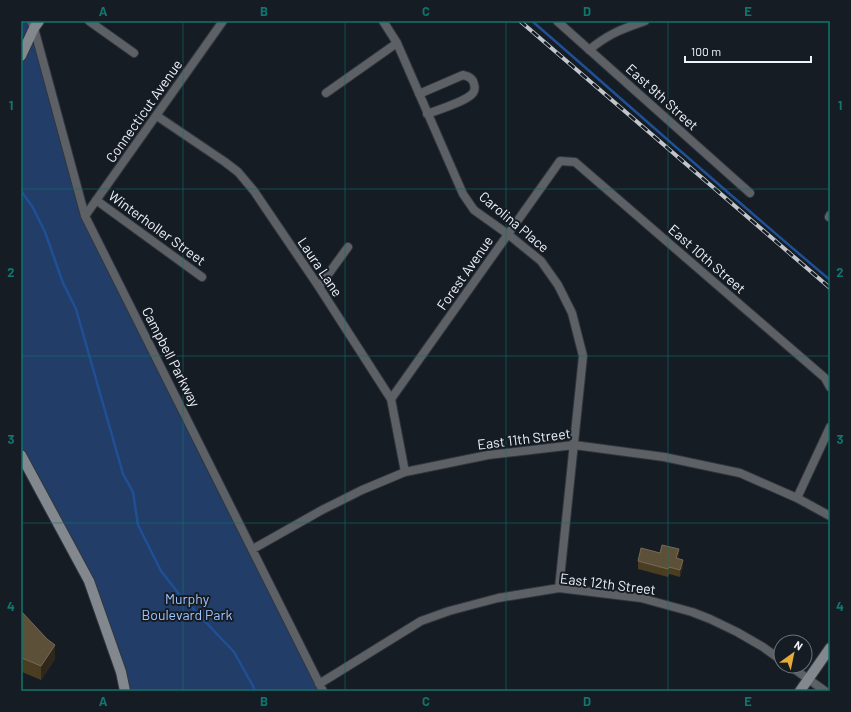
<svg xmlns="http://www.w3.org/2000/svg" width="851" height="712" font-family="Barlow,sans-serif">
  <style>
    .green { fill: #223e68 }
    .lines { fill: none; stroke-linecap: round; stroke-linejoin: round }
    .stream { stroke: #1f4f94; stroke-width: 2.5 }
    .street-casing { stroke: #30363e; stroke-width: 10 }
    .secondary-casing { stroke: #30363e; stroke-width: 12 }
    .street { stroke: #5d6065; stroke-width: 8 }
    .secondary { stroke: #83888f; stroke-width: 10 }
    .rail-casing { stroke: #c2c6cc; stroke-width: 4 }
    .rail { stroke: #161c24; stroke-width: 2.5; stroke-dasharray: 8; stroke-linecap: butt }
    .wall { fill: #4b3d21 }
    .shaded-wall { fill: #2f2719 }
    .building { fill: #5d5038; stroke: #746a57 }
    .grid { fill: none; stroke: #0f766e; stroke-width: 1; stroke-opacity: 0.55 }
    .labels { text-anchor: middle; stroke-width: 4; stroke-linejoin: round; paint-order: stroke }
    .street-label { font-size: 14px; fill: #eff3f9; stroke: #161c24 }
    .park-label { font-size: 14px; fill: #9dc4ff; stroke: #161c24 }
    .neatline { fill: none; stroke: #0f766e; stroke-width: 1.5 }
    .grid-label { font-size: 13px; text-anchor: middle; font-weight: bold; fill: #0f766e }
  </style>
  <rect width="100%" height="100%" fill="#161c24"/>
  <path class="green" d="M21,21H31L85,216L323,691H127L89,581L21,455Z"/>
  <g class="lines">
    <path class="stream" d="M532,21C631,107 729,195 830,280
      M21,191L32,206L45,232L63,283L76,309L123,474L133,492L138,525L161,571L179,594L234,652L253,686L255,691"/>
    <g class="street-casing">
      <path id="street" d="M31,21L34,28L85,216L323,691
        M89,21L134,53
        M383,21L397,43L463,194L474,210L509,235L541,261L558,285L572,313L583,356L559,588
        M557,21L750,193
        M589,50C608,34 622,29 645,21
        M326,93L397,43
        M419,94L463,75C468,76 473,78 474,84C475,87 475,90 473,93C467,101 438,110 427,114
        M157,116L225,162L238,172L254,191L319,287L391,399L405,472
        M96,200L202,277
        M85,216L223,21
        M829,217L830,215
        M319,287L348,247
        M391,399L560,161L575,162L825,378L830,387
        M797,498L830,427
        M253,549L322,510L362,490L405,472L488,455L574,445L664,457L740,473L797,498L830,516
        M790,666L825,691
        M319,684L421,621L449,611L498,598L559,588L641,598L692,612L710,619L737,632L763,647L781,660"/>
    </g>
    <g class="secondary-casing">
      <path id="secondary" d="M21,56L34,28L39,21
        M21,455L89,581L121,672L125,691
        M800,691L830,648"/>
    </g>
    <use href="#street" class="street"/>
    <use href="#secondary" class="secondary"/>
    <g class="rail-casing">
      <path id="rail" d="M520,21L830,288"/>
    </g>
    <use href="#rail" class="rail"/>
  </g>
  <path class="wall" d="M660,553L679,557L678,559L683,567L680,577L669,574L668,577L638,569V561Z
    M21,611L55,659L41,680L22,672L21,671Z"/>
  <path class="shaded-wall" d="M679,549V557L676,565V558Z
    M683,560V567L680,577V570Z
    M55,645V659L41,680V666Z"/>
  <path class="building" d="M662,545L679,549L676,558L683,560L680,570L669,567L668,569L638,561L641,548L660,553Z
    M21,611L47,639L55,645L41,666L22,658L21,657Z"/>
  <path class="grid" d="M183,21V691M345,21V691M506,21V691M668,21V691M21,189H830M21,356H830M21,523H830"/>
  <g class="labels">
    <g class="street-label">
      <text transform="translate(662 97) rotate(42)" y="5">East 9th Street</text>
      <text transform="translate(144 111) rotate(-55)" y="5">Connecticut Avenue</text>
      <text transform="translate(514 222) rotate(40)" y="5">Carolina Place</text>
      <text transform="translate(157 228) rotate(36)" y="5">Winterholler Street</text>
      <text transform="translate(707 259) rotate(41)" y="5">East 10th Street</text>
      <text transform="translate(320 267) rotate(56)" y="5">Laura Lane</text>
      <text transform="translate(465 273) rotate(-55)" y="5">Forest Avenue</text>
      <text transform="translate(171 357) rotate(63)" y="5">Campbell Parkway</text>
      <text transform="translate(524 439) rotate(-7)" y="5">East 11th Street</text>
      <text transform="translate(608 584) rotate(7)" y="5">East 12th Street</text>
    </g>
    <g class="park-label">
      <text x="187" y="604">Murphy<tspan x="187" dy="16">Boulevard Park</tspan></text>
    </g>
  </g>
  <rect width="851" height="712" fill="none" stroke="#161c24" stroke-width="44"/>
  <g transform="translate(793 654) rotate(33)"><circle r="19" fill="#161c24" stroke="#6d7279"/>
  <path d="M0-3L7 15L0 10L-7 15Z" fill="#e6ac36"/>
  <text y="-6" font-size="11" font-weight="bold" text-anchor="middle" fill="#eff3f9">N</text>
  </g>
  <path d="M685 56v6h126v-6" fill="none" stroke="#eff3f9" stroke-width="2"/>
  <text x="691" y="56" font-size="12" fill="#eff3f9" stroke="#161c24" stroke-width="3" paint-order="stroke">100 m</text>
  <rect x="22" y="22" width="807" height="668" class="neatline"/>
  <g class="grid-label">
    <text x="103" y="16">A</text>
    <text x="264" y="16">B</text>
    <text x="426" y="16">C</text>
    <text x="587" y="16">D</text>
    <text x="748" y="16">E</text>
    <text x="11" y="110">1</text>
    <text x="840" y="110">1</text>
    <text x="11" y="277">2</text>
    <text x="840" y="277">2</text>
    <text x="11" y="444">3</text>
    <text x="840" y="444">3</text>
    <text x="11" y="611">4</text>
    <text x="840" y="611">4</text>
    <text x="103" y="706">A</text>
    <text x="264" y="706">B</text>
    <text x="426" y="706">C</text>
    <text x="587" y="706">D</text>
    <text x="748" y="706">E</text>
  </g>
</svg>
